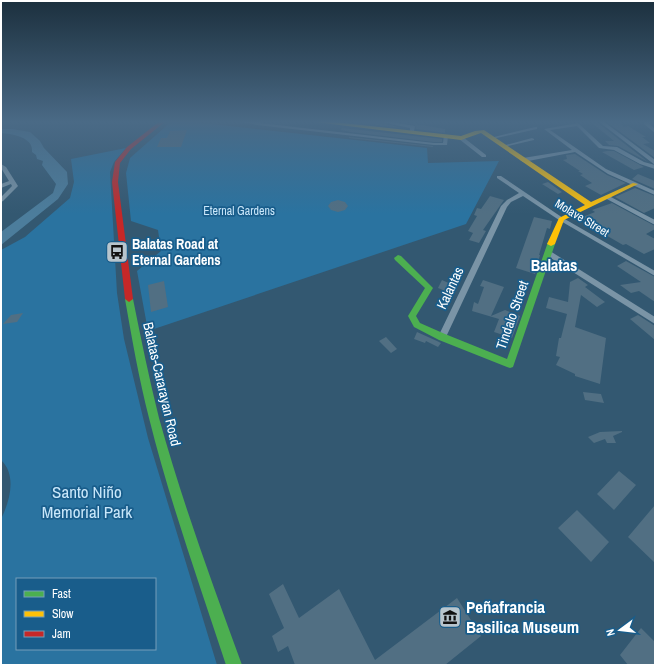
<svg xmlns="http://www.w3.org/2000/svg" width="656" height="666" font-family="'Archivo Narrow',sans-serif">
  <style>
    .green { fill: #2a73a0; fill-rule: evenodd }
    .water { fill: #4c7d9c }
    .building { fill: #516f83 }
    .lines { fill: none; stroke-linecap: round; stroke-linejoin: round }
    .street { fill: #7a94a6; fill-rule: evenodd }
    .fast { fill: #4caf50; fill-rule: evenodd }
    .slow { fill: #ffc107; fill-rule: evenodd }
    .jam { fill: #c62828; fill-rule: evenodd }
    .labels { text-anchor: middle; stroke-width: 3.5; stroke-linejoin: round; paint-order: stroke }
    .far-park-label { font-size: 12px; fill: #c9e7fa; stroke: #195d8b }
    .far-street-label { font-size: 12px; fill: #fff; stroke: #195d8b }
    .poi-label { font-size: 14px; font-weight: bold; fill: #fff; stroke: #195d8b; text-anchor: start }
    .street-label { font-size: 14px; fill: #fff; stroke: #195d8b }
    .quarter-label { font-size: 16px; font-weight: bold; fill: #fff; stroke: #195d8b }
    .near-park-label { font-size: 17px; fill: #c9e7fa; stroke: #195d8b }
    .near-poi-label { font-size: 17px; font-weight: bold; fill: #fff; stroke: #195d8b; text-anchor: start }
  </style>
  <rect width="100%" height="100%" fill="#335871"/>
  <path class="green" d="M172,121H185L427,148L428,163L499,161L466,224L148,331L137,271L161,251L158,230L131,221L126,173L130,158Z
    M126,148L114,162L110,172L117,293L124,339L148,438L217,665H1V519C10,501 17,475 1,460V250L25,237L70,198L74,182L71,159ZM17,579H155V649H17Z"/>
  <path class="water" d="M1,129H12L30,132L40,141L44,148L67,172L68,184L58,199L1,245V232L53,193L56,184L42,165L43,161L37,159L36,155L32,152C34,137 12,134 1,133Z"/>
  <path class="building" d="M345,121H375L401,128Z
    M397,121L445,129V133L416,129L415,125Z
    M607,122L621,123L623,127L628,126L646,137H642L650,143L643,144L655,151V158Z
    M592,123H598L648,162L618,146L609,145L605,141H614Z
    M342,128L442,139V142H434L351,132L341,130Z
    M187,130L181,147H157L161,138H167L170,131Z
    M349,137L433,146V147L349,138Z
    M607,151H614L644,167L634,170L602,152Z
    M575,154L607,175L626,183L601,195L585,186L592,183L580,175L583,174L578,171H580L563,160L567,159L566,155Z
    M638,174L655,181V189L632,179Z
    M548,182L562,192L558,194L542,184Z
    M635,188L655,196V208L644,213L615,197Z
    M490,196L504,200L483,230L486,231L479,243L469,240L473,233L468,231L477,216L474,215L477,208L481,209Z
    M338,200L345,202L348,206L345,210L338,212L331,210L328,206L331,202Z
    M612,203L655,226V229L646,234L655,239V249L644,254L626,244L623,245L597,230L580,218L595,212L592,210Z
    M534,217L552,221L550,229L547,228L539,255H540L535,274L516,268Z
    M626,261L655,277V302L639,291L631,293L620,285L641,282L617,266Z
    M578,278L588,285L585,287L605,302L597,307L581,295L575,327L606,338L600,384L575,376V374L556,365L560,357L556,356L559,338H561L567,314L546,308L549,297L568,302L570,282Z
    M442,280L453,285L448,292L438,288Z
    M483,280L504,287L491,316L505,310L520,316L512,338L494,332L499,319L472,311L474,302L478,304L484,287L480,286Z
    M164,281L168,307L151,312L148,285Z
    M23,313L17,322L3,324L11,315Z
    M638,315L655,326V340L630,319Z
    M417,332L437,341L441,343L438,347L426,341L425,343L414,339Z
    M386,337L397,349L391,353L379,341Z
    M583,392L601,394L604,403L585,400Z
    M622,431V432L613,436L616,443H607L605,439L594,443L588,437L600,432Z
    M619,471L636,485L614,510L597,494Z
    M655,505V563L628,537Z
    M577,510L609,542L591,562L558,528Z
    M283,584L299,618L339,589L375,660L457,598L481,636L445,665H295L288,646L278,652L272,636L284,628L269,594Z
    M641,628L655,642V665H628L620,655Z"/>
  <g class="lines">
    <path class="street" d="M233,121L256,122L257,121H261L260,123L434,143H443L444,135L448,136L447,145H434L257,125Z
      M376,121H387L415,126L414,132L410,133V128Z
      M598,121H603L655,160V165Z
      M646,121H652L649,123L655,129V133L644,124V123Z
      M578,123L603,146L617,147L644,162L655,165V169L640,164L614,150L599,148L577,126L550,130L606,169L655,191V195L608,174L575,152L523,162L520,160L523,158L572,150L544,129Z
      M535,127H537V129L492,139L490,138Z
      M459,137H463L486,155V157H482L459,139Z
      M532,138L534,139V140L504,147L502,146Z
      M1,164L6,167L18,186L3,201L1,202V197L12,186L11,184L1,188V184L9,181L1,168Z
      M497,176H501L563,218L655,271V276L559,220L523,196L511,202L507,207L446,337L445,339H439L438,337L501,206L507,200L519,193L497,178Z
      M607,195L655,220V225L605,198L604,197Z
      M546,251H550L655,317V324L546,255Z"/>
    <path class="fast" d="M548,242H554L555,244L513,367L510,368L507,367L439,340L414,327L408,316L425,288L395,260L394,258L398,255L401,256L433,288L416,316L420,323L445,334L507,359Z
      M129,296L133,299C141,339 149,378 159,418C182,501 212,583 242,665H226C199,583 170,502 149,418C139,379 132,339 125,299Z"/>
    <path class="slow" d="M307,121H325L461,136L475,131L484,130L591,202L633,183L638,184L564,220L555,244L551,246L547,244L559,218L585,205L481,133L461,140Z"/>
    <path class="jam" d="M160,121H166L131,149L120,163L118,182L133,299L129,302L125,299L112,182L115,162L127,147Z"/>
  </g>
  <linearGradient id="sky" x2="0" y2="1"><stop stop-color="#1c303e"/><stop offset="0.57" stop-color="#4a6a86"/><stop offset="1" stop-color="#4a6a86" stop-opacity="0"/></linearGradient>
  <rect width="656" height="214" fill="url(#sky)"/>
  <defs>
    <g id="bus-square" transform="scale(1.15)"><rect x="-9" y="-9" width="18" height="18" rx="4" fill="#b8c5cd" stroke="#195d8b"/><path d="M-5-6H5V4H4V6H2V4H-2V6H-4V4H-5ZM-3.5-4V0h7V-4ZM-3.5 1.2v1.5H-2V1.2ZM2 1.2v1.5H3.5V1.2Z" fill="#111"/></g>
    <g id="museum-square" transform="scale(1.15)"><rect x="-9" y="-9" width="18" height="18" rx="4" fill="#b8c5cd" stroke="#195d8b"/><path d="M0-6L6-3V-2H-6V-3ZM-5-1h2V3h-2ZM-1-1h2V3h-2ZM3-1h2V3H3ZM-6 4H6V6H-6Z" fill="#111"/></g>
  </defs>
  <g fill-rule="evenodd">
    <use href="#bus-square" x="117" y="252"/>
    <use href="#museum-square" x="450" y="617"/>
  </g>
  <g class="labels">
    <g class="far-park-label">
      <text x="239" y="215">Eternal Gardens</text>
    </g>
    <g class="far-street-label">
      <text transform="translate(582 218) rotate(31)" y="4">Molave Street</text>
    </g>
    <g class="poi-label">
      <text x="132" y="249">Balatas Road at<tspan x="132" dy="16">Eternal Gardens</tspan></text>
    </g>
    <g class="street-label">
      <text transform="translate(450 288) rotate(-65)" y="5">Kalantas</text>
      <text transform="translate(512 315) rotate(-71)" y="5">Tindalo Street</text>
      <text transform="translate(162 384) rotate(77)" y="5">Balatas-Cararayan Road</text>
    </g>
    <g class="quarter-label">
      <text x="554" y="271">Balatas</text>
    </g>
    <g class="near-park-label">
      <text x="87" y="498">Santo Niño<tspan x="87" dy="20">Memorial Park</tspan></text>
    </g>
    <g class="near-poi-label">
      <text x="466" y="613">Peñafrancia<tspan x="466" dy="20">Basilica Museum</tspan></text>
    </g>
  </g>
  <rect width="656" height="666" fill="none" stroke="#ffffff" stroke-width="4"/>
  <rect x="16" y="578" width="140" height="72" fill="#195d8b" stroke="#759eb9"/>
  <rect x="24" y="591" width="20" height="6" fill="#4caf50" stroke="#759eb9"/>
  <text x="52" y="598" font-size="12" fill="#ffffff">Fast</text>
  <rect x="24" y="611" width="20" height="6" fill="#ffc107" stroke="#759eb9"/>
  <text x="52" y="618" font-size="12" fill="#ffffff">Slow</text>
  <rect x="24" y="631" width="20" height="6" fill="#c62828" stroke="#759eb9"/>
  <text x="52" y="638" font-size="12" fill="#ffffff">Jam</text>
  <g transform="translate(620 630) rotate(255)" stroke="#195d8b" stroke-width="3" paint-order="stroke">
  <path d="M0-3L7 15L0 10L-7 15Z" fill="#ffffff"/>
  <text y="-6" font-size="11" font-weight="bold" text-anchor="middle" fill="#ffffff">N</text>
  </g>
</svg>
